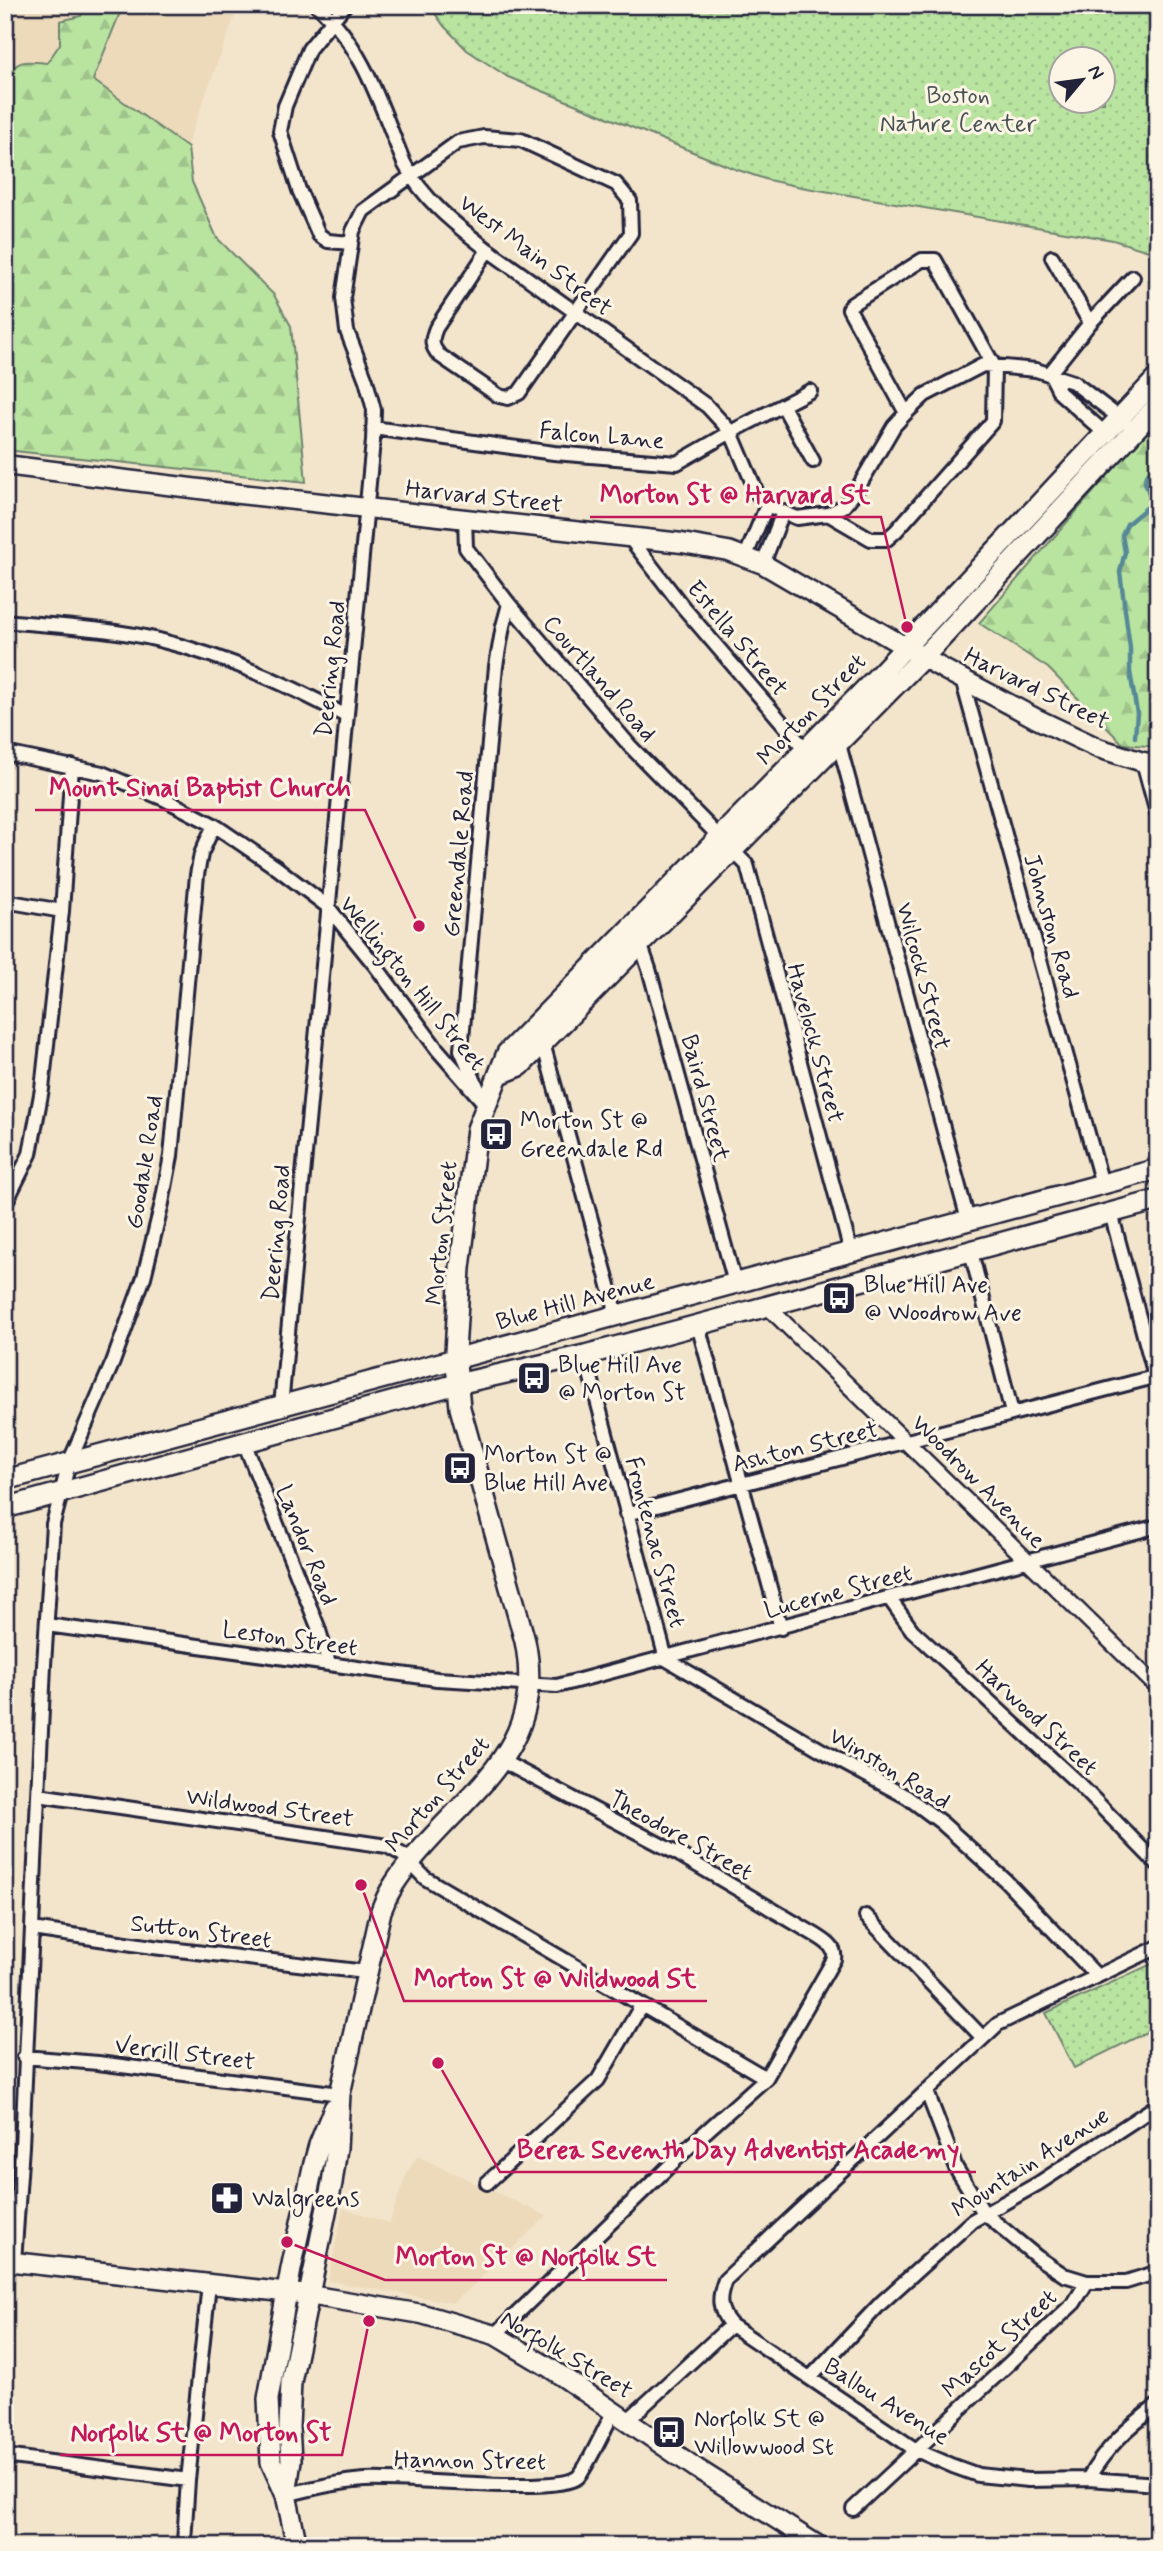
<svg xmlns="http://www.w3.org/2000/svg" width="1163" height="2551" font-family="Mynerve,sans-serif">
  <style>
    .built { fill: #eddabb }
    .forest { fill: url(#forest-firs); stroke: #6e836e; stroke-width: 2 }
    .park { fill: url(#park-dots); stroke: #6e836e; stroke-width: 2; fill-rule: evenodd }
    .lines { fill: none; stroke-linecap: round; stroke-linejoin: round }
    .stream { stroke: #578896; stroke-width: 4.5 }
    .minor-casing { stroke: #22223b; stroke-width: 18 }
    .tertiary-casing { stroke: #22223b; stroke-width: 19 }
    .secondary-casing { stroke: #22223b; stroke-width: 23 }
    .primary-casing { stroke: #22223b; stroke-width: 24 }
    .trunk-casing { stroke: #22223b; stroke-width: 24 }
    .minor { stroke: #fcf5e5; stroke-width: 12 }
    .tertiary { stroke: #fcf5e5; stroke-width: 14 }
    .secondary { stroke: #fcf5e5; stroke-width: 18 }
    .primary { stroke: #fcf5e5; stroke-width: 19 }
    .trunk { stroke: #fcf5e5; stroke-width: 19 }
    .labels { text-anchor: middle; stroke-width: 6; stroke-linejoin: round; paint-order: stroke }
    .park-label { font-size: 24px; fill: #485254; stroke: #fcf5e5 }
    .street-label { font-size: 24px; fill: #22223b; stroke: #fcf5e5 }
    .poi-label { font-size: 24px; fill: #22223b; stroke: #fcf5e5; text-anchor: start }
    .leader { fill: none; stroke: #c2185b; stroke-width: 2.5 }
    .callout-dot { fill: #c2185b; stroke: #fcf5e5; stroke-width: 2.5 }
    .callout-label { font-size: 26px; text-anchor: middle; font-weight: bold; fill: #c2185b; stroke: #fcf5e5; stroke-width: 6; stroke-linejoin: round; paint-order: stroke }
  </style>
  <defs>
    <pattern id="forest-firs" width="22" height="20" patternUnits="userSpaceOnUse" patternTransform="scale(1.75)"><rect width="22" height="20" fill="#b9e4a0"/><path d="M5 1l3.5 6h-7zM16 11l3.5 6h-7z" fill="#9fc38b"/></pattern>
    <pattern id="park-dots" width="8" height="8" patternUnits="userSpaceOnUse" patternTransform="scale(1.75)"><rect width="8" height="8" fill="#b9e4a0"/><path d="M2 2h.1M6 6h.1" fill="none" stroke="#9fc38b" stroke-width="1.8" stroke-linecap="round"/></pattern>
  </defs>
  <rect width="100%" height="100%" fill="#f3e5cc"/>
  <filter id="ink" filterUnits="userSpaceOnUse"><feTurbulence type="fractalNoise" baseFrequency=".0143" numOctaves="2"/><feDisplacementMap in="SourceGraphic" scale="14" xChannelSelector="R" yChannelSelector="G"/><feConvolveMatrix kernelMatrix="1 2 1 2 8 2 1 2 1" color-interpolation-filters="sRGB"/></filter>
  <g filter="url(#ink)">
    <path class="built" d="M5,5H239L117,335L5,297Z
      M417,2156L547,2216L454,2303L328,2281L343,2208L389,2223L407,2172Z"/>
    <path class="forest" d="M85,5H123L93,80L188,148L192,182L217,238L274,295L291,326L306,482L5,450V77C20,58 25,61 47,63L60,44V21L81,16Z
      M1158,418V747L1123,744L1048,668L979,623Z"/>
    <path class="park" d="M429,5H1158V254L1113,240L801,187L768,180L735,169L508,77L467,50L444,26ZM1062,60H1104V102H1062Z
      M1158,1961V2027L1074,2068L1046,2013Z"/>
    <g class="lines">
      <path class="stream" d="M1135,737L1137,713L1130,672V648L1120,572L1125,552L1122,535L1127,524L1150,505L1151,499L1145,482L1146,476L1158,461"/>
      <g class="minor-casing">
        <path id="minor" d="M317,5C364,47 381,107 404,163C422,199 457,226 488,250L707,406L731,432L757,493L767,505L797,518L828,514L844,506L856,491L894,426L906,413L925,395L983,365L1036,370L1073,382L1125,422
          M345,5L309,49L285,106L280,131L299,190L319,235L328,241L351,243
          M1052,257L1090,323
          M1050,373L1090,323L1133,277
          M1050,373L1060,393L1108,436
          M783,406L813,461
          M373,428L554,453L677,463L731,432L810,391
          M828,514L871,539H887L896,531L993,421L994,366L935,260H922L852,304L849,309L906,413
          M465,518L466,548L509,604L630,746L747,865L851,1252
          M629,537L683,607L810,755
          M745,558L767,505
          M763,564L783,512
          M5,621C56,626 109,628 159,640C224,656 288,684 346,716
          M962,679L1102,1184
          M839,744L968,1220
          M5,753L102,773L164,799L214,825L277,868L327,906L374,964L437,1049L485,1104
          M1143,762L1158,817
          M5,901L62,911
          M639,940L649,969L735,1283
          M539,1040L543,1043L617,1315
          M479,1091L461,1050L496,666L503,626L509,604
          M5,1204L30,1154L42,1089L62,911L72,766
          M1111,1213L1158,1387
          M971,1252L1012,1413
          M698,1325L781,1628
          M585,1355L666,1659L840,1761L907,1797L942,1823L1005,1880L1096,1975
          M281,1406L373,441L374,410L366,380L347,331L343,298L353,231L363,211L458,142L484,137L521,140L616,184L630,201L631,233L519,393L508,398L499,396L439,355C431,346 431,340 436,328L488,250
          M244,1442L318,1627L329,1664
          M626,1514L1158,1376
          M889,1598L912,1630L1080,1785L1158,1865
          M47,1625L437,1679L557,1686L1158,1526
          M38,1795L387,1846L403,1855L425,1878L766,2078
          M866,1916L983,2038
          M32,1929L153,1947L366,1972
          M24,2057L98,2063L340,2094
          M927,2092L956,2168L984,2213L1037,2257L1064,2275L1087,2282
          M487,2183L598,2080L641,2006
          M14,2262L22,2146L44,1665L53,1524L69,1463L113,1362L144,1277L162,1203L171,1156L197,875L201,854L214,825
          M731,2325L916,2450L953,2466L978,2475L1028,2480L1088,2479L1158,2484
          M495,2335L692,2144L766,2078L834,1959C836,1947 826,1942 817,1936L680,1855L502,1761
          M810,2378L881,2303L972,2221L1039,2183L1158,2105
          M628,2420L731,2325C718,2310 718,2298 725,2280L998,2024L1158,1947
          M5,2456L188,2480
          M1088,2479C1105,2448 1130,2426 1158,2405
          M286,2495C312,2488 338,2482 365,2480C402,2477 558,2495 578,2477C586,2470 607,2423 614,2411
          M853,2509L1074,2303L1087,2282H1126L1158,2272
          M184,2542L188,2480L209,2284"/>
      </g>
      <g class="tertiary-casing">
        <path id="tertiary" d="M768,1307L1158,1688"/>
      </g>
      <g class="secondary-casing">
        <path id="secondary" d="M5,465L240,494L682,543L728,551L763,564L945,670L1037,719L1098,748L1143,762L1158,764
          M5,2261L309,2295L422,2314L495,2335L550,2368L696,2468L819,2546"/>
      </g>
      <g class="primary-casing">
        <path id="primary" d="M455,1359L1158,1169
          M457,1384L585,1355L698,1325L1158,1200"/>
      </g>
      <g class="trunk-casing">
        <path id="trunk" d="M500,1074L520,1066L935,645L1158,405
          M5,1480L455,1359
          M5,1508L457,1384
          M286,2495L291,2460L289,2427L291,2382L332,2183L337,2148L340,2094L381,1911C388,1891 399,1876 412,1860C470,1789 547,1748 525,1641L460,1408L455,1352L460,1268L477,1129L507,1053L881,673L1158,377
          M297,2546L286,2495L271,2462L268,2399L291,2269L313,2167L319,2145L334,2108"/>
      </g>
      <use href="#minor" class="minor"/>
      <use href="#tertiary" class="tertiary"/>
      <use href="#secondary" class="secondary"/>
      <use href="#primary" class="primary"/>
      <use href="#trunk" class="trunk"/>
    </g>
  </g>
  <defs>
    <g id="bus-square" transform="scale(1.75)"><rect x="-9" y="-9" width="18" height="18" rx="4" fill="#22223b" stroke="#fcf5e5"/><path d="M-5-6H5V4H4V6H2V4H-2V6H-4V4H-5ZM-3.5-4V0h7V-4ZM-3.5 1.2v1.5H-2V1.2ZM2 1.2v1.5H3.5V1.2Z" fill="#fff"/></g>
    <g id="pharmacy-square" transform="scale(1.75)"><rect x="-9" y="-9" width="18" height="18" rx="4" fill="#22223b" stroke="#fcf5e5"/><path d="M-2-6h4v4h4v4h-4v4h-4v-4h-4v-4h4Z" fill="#fff"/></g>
  </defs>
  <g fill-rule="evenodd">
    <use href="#bus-square" x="496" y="1134"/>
    <use href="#bus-square" x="839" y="1298"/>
    <use href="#bus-square" x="534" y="1378"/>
    <use href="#bus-square" x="460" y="1468"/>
    <use href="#pharmacy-square" x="227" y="2198"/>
    <use href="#bus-square" x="669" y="2432"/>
  </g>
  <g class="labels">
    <g class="park-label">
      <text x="958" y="103">Boston<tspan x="958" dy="28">Nature Center</tspan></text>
    </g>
    <g class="street-label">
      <text transform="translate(536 255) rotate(37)" y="8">West Main Street</text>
      <text transform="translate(602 435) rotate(5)" y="8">Falcon Lane</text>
      <text transform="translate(484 496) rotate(6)" y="8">Harvard Street</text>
      <text transform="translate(738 638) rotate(50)" y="8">Estella Street</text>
      <text transform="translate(330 669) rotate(-84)" y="8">Deering Road</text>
      <text transform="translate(600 678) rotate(49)" y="8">Courtland Road</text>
      <text transform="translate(1037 688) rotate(26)" y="8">Harvard Street</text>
      <text transform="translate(811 709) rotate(-46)" y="8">Morton Street</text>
      <text transform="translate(458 854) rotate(-85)" y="8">Greendale Road</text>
      <text transform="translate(1052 926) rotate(74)" y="8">Johnston Road</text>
      <text transform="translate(924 976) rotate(75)" y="8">Wilcock Street</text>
      <text transform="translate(413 983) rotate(51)" y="8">Wellington Hill Street</text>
      <text transform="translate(816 1043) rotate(75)" y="8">Havelock Street</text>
      <text transform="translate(706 1098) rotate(75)" y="8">Baird Street</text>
      <text transform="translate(144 1162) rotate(-81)" y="8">Goodale Road</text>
      <text transform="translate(276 1233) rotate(-85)" y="8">Deering Road</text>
      <text transform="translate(441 1233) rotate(-84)" y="8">Morton Street</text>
      <text transform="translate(575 1301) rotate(-15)" y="8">Blue Hill Avenue</text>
      <text transform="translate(805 1446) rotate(-14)" y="8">Ashton Street</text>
      <text transform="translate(979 1481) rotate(45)" y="8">Woodrow Avenue</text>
      <text transform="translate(656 1542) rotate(75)" y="8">Frontenac Street</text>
      <text transform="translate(307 1545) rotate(68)" y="8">Landor Road</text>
      <text transform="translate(838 1591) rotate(-15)" y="8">Lucerne Street</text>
      <text transform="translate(290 1638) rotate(8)" y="8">Leston Street</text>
      <text transform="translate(1037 1717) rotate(43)" y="8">Harwood Street</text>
      <text transform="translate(890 1768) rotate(31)" y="8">Winston Road</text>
      <text transform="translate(437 1794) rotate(-49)" y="8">Morton Street</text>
      <text transform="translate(270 1807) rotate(8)" y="8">Wildwood Street</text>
      <text transform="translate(681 1835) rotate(29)" y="8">Theodore Street</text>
      <text transform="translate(201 1931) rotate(7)" y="8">Sutton Street</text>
      <text transform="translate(185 2053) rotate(7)" y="8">Verrill Street</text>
      <text transform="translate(1030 2162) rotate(-33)" y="8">Mountain Avenue</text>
      <text transform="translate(999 2343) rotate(-43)" y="8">Mascot Street</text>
      <text transform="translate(567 2354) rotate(31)" y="8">Norfolk Street</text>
      <text transform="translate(887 2401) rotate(32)" y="8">Ballou Avenue</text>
      <text transform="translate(470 2460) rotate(1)" y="8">Hannon Street</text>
    </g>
    <g class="poi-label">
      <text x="520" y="1128">Morton St @<tspan x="520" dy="28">Greendale Rd</tspan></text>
      <text x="864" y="1292">Blue Hill Ave<tspan x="864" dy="28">@ Woodrow Ave</tspan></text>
      <text x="558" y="1372">Blue Hill Ave<tspan x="558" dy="28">@ Morton St</tspan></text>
      <text x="484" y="1462">Morton St @<tspan x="484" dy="28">Blue Hill Ave</tspan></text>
      <text x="252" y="2206">Walgreens</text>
      <text x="694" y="2426">Norfolk St @<tspan x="694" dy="28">Willowwood St</tspan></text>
    </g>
  </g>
  <path class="leader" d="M907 627L881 517H590M419 926L365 810H35M361 1885L404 2001H707M438 2063L500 2172H976M287 2242L385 2280H667M369 2321L342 2455H60"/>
  <g class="callout-dot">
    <circle cx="907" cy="627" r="7"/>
    <circle cx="419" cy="926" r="7"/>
    <circle cx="361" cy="1885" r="7"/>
    <circle cx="438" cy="2063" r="7"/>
    <circle cx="287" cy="2242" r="7"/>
    <circle cx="369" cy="2321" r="7"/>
  </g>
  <g class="callout-label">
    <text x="735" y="503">Morton St @ Harvard St</text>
    <text x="200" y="796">Mount Sinai Baptist Church</text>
    <text x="555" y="1987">Morton St @ Wildwood St</text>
    <text x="738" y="2158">Berea Seventh Day Adventist Academy</text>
    <text x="526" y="2265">Morton St @ Norfolk St</text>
    <text x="201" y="2441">Norfolk St @ Morton St</text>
  </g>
  <rect width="1163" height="2551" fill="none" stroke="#fcf5e5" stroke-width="28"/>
  <rect x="14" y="14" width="1135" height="2523" fill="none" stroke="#22223b" stroke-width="2.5" filter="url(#ink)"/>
  <g transform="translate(1082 80) rotate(61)"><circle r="33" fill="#fcf5e5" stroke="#a5a1a1" stroke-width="2"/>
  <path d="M0-5L12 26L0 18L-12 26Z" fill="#22223b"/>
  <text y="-10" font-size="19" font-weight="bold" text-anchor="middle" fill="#22223b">N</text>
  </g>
</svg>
